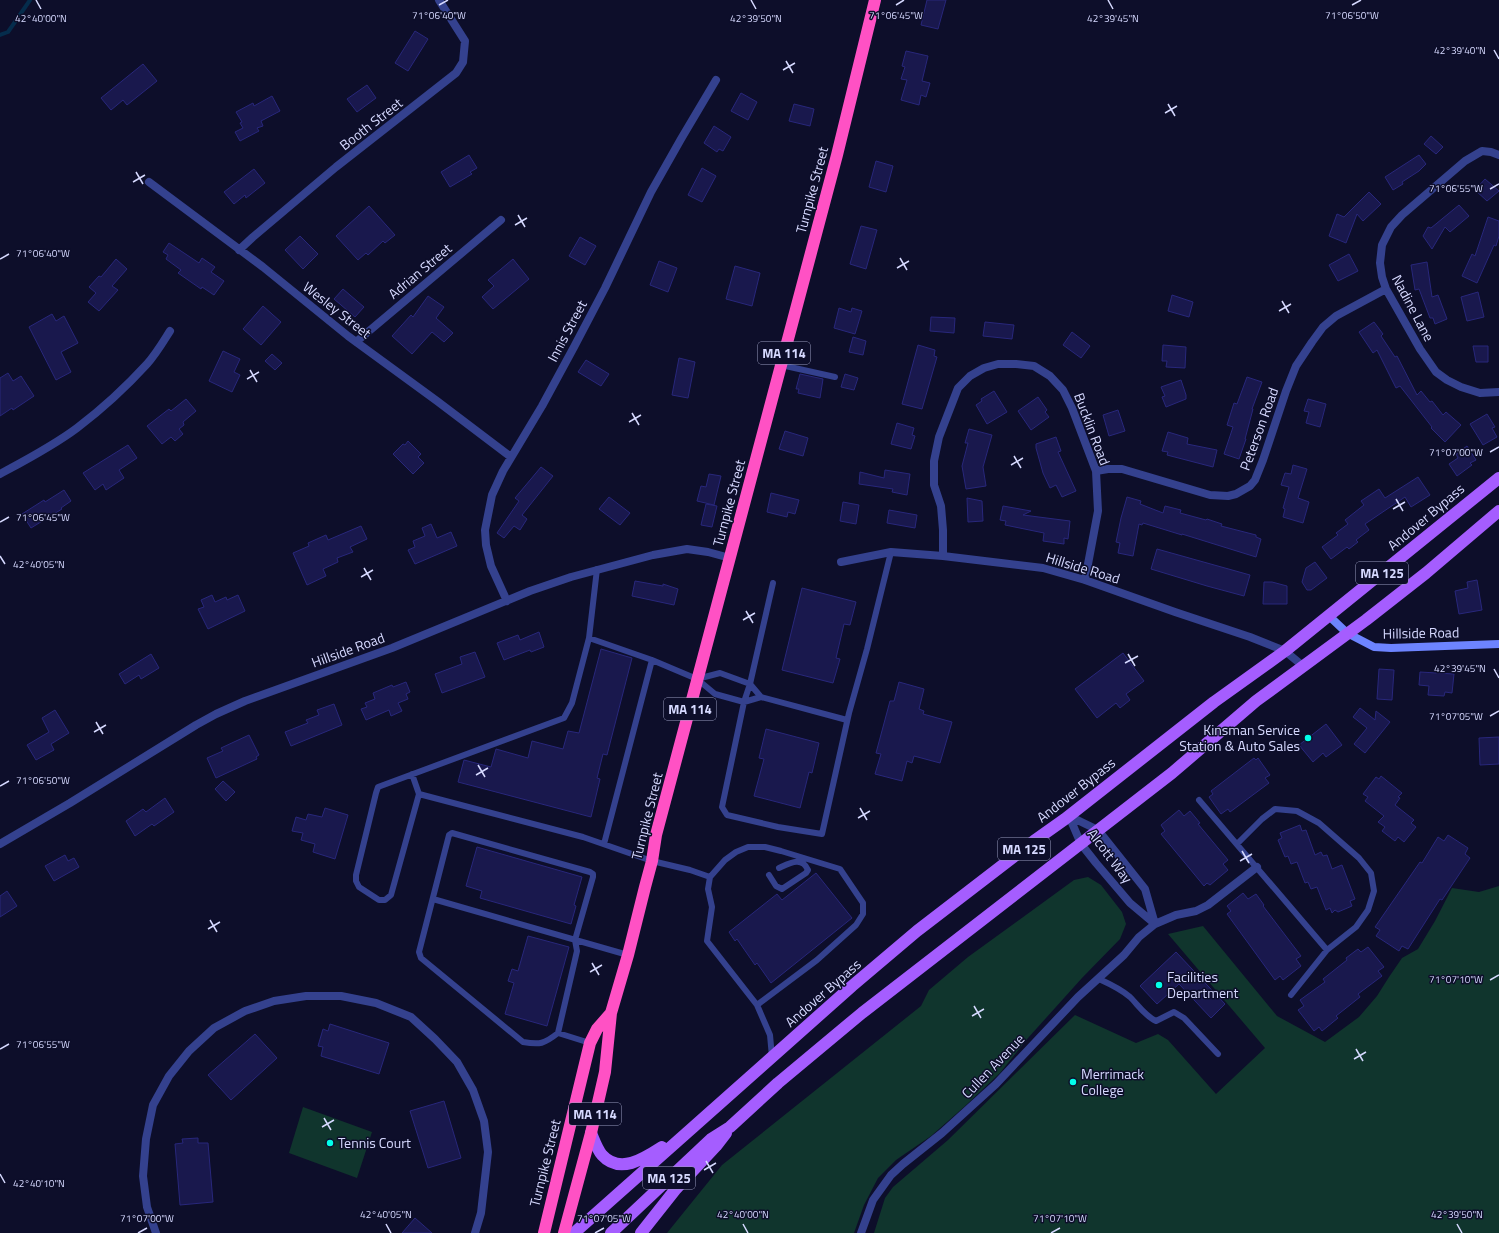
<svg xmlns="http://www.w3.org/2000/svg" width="1499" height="1233" font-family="'Titillium Web',sans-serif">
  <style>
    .green { fill: #10352d }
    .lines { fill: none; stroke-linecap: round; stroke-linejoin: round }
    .stream { stroke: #052c4c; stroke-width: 4 }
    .building { fill: #19184d; stroke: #28277b }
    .lane { stroke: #34418e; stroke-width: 6 }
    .street { stroke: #34418e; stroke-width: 8 }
    .secondary { stroke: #6d84ff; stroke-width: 8 }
    .primary { stroke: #a55dff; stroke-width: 12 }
    .highway { stroke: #ff51c4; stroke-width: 12 }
    .ticks { fill: none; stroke: #d6d9ff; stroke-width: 1.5 }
    .poi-dot { fill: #02ffea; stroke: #0d0e2a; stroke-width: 1.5 }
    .labels { text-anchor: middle; stroke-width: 3; stroke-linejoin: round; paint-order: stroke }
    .shield { fill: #0d0e2a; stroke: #9a9cbf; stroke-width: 1 }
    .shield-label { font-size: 13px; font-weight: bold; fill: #d6d9ff }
    .street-label { font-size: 14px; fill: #d6d9ff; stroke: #0d0e2a }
    .poi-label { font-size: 14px; fill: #d6d9ff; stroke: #0d0e2a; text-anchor: start }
    .ticks-label { font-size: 10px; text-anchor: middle; fill: #d6d9ff; stroke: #0d0e2a; stroke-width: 3; stroke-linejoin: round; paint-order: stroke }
  </style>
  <rect width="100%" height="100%" fill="#0d0e2a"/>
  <path class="green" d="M1088,877L1101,885L1122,912L1126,924L1120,939L1082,978L1028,1038L1000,1073L964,1107L931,1136L896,1160L878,1178L864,1205L854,1233H667L722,1165L921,1006L929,990L968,957L1074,880Z
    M1499,886V1233H874L885,1198L893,1187L948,1140L1075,1015L1136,1043L1158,1034L1168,1040L1216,1094L1265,1048L1168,934L1203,926L1277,1016L1325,1042L1359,1017L1377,996L1389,977L1402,958L1418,949L1435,921L1452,888L1479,892Z
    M303,1107L372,1132L357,1178L289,1153Z"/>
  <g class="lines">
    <path class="stream" d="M0,35L8,32L30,0"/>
  </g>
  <path class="building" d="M927,0H946L938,29L921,25Z
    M415,31L428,39L408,71L395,63Z
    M906,51L928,56L922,81L930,83L926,97L921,95L919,105L901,100L907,80L901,79L905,67L902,66Z
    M143,64L157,81L127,105L123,100L111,110L101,98Z
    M367,85L376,98L357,112L347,99Z
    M741,93L757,102L748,120L731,111Z
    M272,96L280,111L261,121L263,126L257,128L259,131L240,141L235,132L243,128L240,123L242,122L236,112L253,103L254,106Z
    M794,104L814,109L810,126L789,121Z
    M714,126L731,137L723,151L719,149L717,152L704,143Z
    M1431,136L1443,147L1436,154L1424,144Z
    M469,155L477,168L470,172L472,174L450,187L441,172Z
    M1419,155L1426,164L1419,171L1402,182L1403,184L1393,190L1385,177Z
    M876,161L893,166L886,192L869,187Z
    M702,168L716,176L702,202L688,195Z
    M254,169L265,183L246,198L245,195L234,204L224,192Z
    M1485,179L1499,191L1487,201L1475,190Z
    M1369,192L1381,204L1363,221L1357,214L1346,243L1329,236L1337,214L1344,217Z
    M1459,205L1469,216L1450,232L1445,227L1432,249L1423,236L1428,227L1431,228Z
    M369,206L395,235L385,243L383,241L368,255L366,253L358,260L336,236Z
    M1488,217L1499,221V236L1496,246L1494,245L1477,283L1462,276L1472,254L1475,256Z
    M861,226L877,230L866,269L850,264Z
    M300,236L318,254L303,269L285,250Z
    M580,237L596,246L585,265L569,256Z
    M169,243L199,263L202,258L215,267L211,272L224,281L214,295L202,287L201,289L178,273L181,270L166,259L168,255L163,252Z
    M1349,254L1358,271L1338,281L1329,265Z
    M116,259L127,269L112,286L118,290L99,311L88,302L96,293L89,287L99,276L101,277Z
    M513,259L529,279L493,309L482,297L494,286L488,280Z
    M659,261L677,268L668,292L650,285Z
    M1427,262L1432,297L1438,295L1447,319L1435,324L1433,318H1430L1419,289L1415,290L1411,265Z
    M735,266L760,273L752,306L726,299Z
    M343,289L364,307L355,317L334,299Z
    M1478,292L1484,317L1467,321L1461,297Z
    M1172,295L1193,302L1189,317L1168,311Z
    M428,296L444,307L436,318L453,333L444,342L432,332L412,354L392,336L411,315L413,317Z
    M263,306L281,322L261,345L243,329Z
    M839,308L851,312L852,308L862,311L855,334L834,328Z
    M52,314L56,321L64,316L78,343L61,352L71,372L56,380L29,327Z
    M931,317L955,318L954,333L930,331Z
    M985,322L1014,325L1012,339L983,336Z
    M1374,322L1383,334L1381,336L1395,357L1397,356L1417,395L1421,391L1430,402L1432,401L1443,415L1446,412L1461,425L1445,442L1431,428L1432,427L1400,386L1396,388L1377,350L1373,353L1359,332Z
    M1072,332L1090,346L1081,358L1063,345Z
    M853,337L866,341L863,355L849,352Z
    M918,345L935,350L934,356L937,357L922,409L902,404Z
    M1163,345L1186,347L1185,368L1166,367L1167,361H1162Z
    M1473,346H1488V362H1476Z
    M223,351L240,359L234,372L240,375L232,392L209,381Z
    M272,354L282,363L275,370L265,361Z
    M679,358L695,362L688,398L672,395Z
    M586,360L609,374L601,386L578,372Z
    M8,373L13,381L21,376L34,396L13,410L12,408L0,416V378Z
    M800,374L823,379L820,398L798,393L799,389H796Z
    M845,374L858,378L854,390L841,387Z
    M1247,377L1262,382L1252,409H1253L1245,439H1246L1239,459L1224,454L1233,427L1227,425L1234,403L1237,404Z
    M1181,380L1186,395V399L1166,407L1162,397L1165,396L1161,387Z
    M994,391L1007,412L987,424L976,405L982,401L981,399Z
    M1038,397L1047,410L1045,412L1049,417L1031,430L1018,411Z
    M186,399L196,411L183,422L184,425L179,429L183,434L175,441L171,437L162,444L147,426L169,409L171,411Z
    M1308,399L1326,404L1320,427L1306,423L1309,412L1304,411Z
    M1118,410L1125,431L1109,436L1103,415Z
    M1487,414L1495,427L1492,428L1497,437L1483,445L1470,424Z
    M897,423L914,428L912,435L915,436L911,449L891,444Z
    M969,429L992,435L983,467L986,486L966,489L962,466L968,443H965Z
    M785,431L808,438L803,456L779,449Z
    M1168,432L1188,438L1187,444L1217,450L1213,467L1167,455L1168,452L1162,451Z
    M1056,437L1061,451L1058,452L1076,491L1062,497L1056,485L1050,488L1043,473L1036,448V444Z
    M408,441L421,454L418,457L424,463L413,474L393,454L403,444L405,445Z
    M128,445L137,458L119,470L124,478L106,490L103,484L95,490L83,473Z
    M1467,446L1476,460L1470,463L1472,465L1457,476L1449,464L1458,458L1456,454Z
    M1293,465L1307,469L1298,498L1309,502L1303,523L1283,517L1285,509L1283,508L1289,487L1281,485L1285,473L1291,474Z
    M541,467L553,476L522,515L527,519L520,530L514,526L504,538L497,533L519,501L515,498Z
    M885,470L910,474L907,495L892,492L893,489L859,484L860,472L884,478Z
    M709,474L721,476L714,505L697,501L701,486L706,487Z
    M1418,477L1430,495L1411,507L1405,497L1365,524L1369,530L1356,540L1358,542L1349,549L1347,547L1331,559L1322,547L1338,535L1336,533L1348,524L1345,520L1364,505L1361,501L1379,489L1385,498Z
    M64,490L71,501L61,508L62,509L31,528L22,514L44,500L45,502Z
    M771,493L799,500L795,514L788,512L787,517L767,512Z
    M609,497L630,513L620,525L599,509Z
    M1127,497L1141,501L1140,504L1163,513L1165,506L1181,510L1180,513L1206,520L1207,519L1222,524L1221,526L1256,535V537L1261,539L1256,557L1182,534V535L1143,523L1142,525L1139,524L1133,556L1118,553L1120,543L1116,542L1121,518Z
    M967,498L982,501L983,521L968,522Z
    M843,502L859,505L856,524L840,521Z
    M706,504L717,506L712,527L701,525Z
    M1003,506L1031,511L1023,515L1070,521L1068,539L1064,538V544L1043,541L1044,533L1005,525L1006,521L1000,520Z
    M889,510L917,515L915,528L887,523Z
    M431,524L437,538L451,532L457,546L415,564L408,550L415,547L413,541L425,536L422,528Z
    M361,526L367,539L350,547L353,552L337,558L338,562L323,569L326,576L307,585L293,553L309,546L308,543L326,535L328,540Z
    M1157,549L1250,575L1244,596L1207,586L1151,569Z
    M1315,562L1327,578L1311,590H1307L1302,582L1306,568Z
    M1477,580L1482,610L1459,614L1455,591L1468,588L1467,582Z
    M635,581L663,586V584L678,589L674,605L632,596Z
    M1264,582H1272L1287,586V604H1263Z
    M802,588L856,602L850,625L844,624L836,658L840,659L833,683L782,670Z
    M212,595L215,602L226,597L227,600L238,595L245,611L208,629L198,609L204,607L201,600Z
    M539,632L544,647L531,652L530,650L504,660L497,643L518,635L520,640Z
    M601,649L632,658L607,755L603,754L597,778L600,779L591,817L458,782L464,760L491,767L496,749L528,758L532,741L563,749L568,731L579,733Z
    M475,652L485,677L442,693L435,674L462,664L460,657Z
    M1123,653L1144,681L1126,694L1130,700L1120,708L1116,703L1097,718L1075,689Z
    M151,654L159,668L141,679L139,675L125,684L119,674Z
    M1379,669L1394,670L1392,700L1377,699Z
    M1420,672L1454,674L1452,693L1445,692L1444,696L1428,695L1429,686L1419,685Z
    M406,682L410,692L406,694L408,699L398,703L402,711L391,716L389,710L366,720L361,709L367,707L365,703L375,699L373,693L392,685L393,687Z
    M899,682L924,689L919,709L924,711L923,714L952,722L940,763L914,756L912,763L907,761L902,781L875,774L881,754L876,753L890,701H894Z
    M334,704L342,725L291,746L285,732L308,723L306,720L319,715L317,710Z
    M1360,708L1375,720L1376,711L1390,722L1365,753L1354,744L1367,728L1353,717Z
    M55,710L69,733L51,744L54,750L36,760L27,745L49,732L42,718Z
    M1326,724L1342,745L1326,757L1323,753L1313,762L1299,745Z
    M766,729L819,743L812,773L809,772L800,808L754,796L764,759L759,758Z
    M249,735L259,755L256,757L257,759L216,778L207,758L223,751L221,748Z
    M1499,737V764L1480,765L1479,738Z
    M1254,758L1256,760L1258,758L1270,775L1265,778L1269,783L1230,812L1228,809L1221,814L1209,797L1213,794L1211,791Z
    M1381,776L1402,793L1398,797L1400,798L1395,805L1414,820L1411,823L1416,827L1404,842L1398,837L1395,841L1382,831L1385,827L1378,822L1384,816L1365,801L1368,797L1363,794L1376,777L1379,779Z
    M223,781L235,792L226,801L215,789Z
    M165,798L174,812L154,826L152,824L135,836L126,821L143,809L146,812Z
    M325,808L348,815L335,859L313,852L315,844L301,840L303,833L292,831L296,817L306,820L308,814L322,817Z
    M1179,810L1184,816L1190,811L1200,823L1198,824L1228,860L1223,864L1228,870L1210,885L1207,883L1204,886L1161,834L1165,831L1161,825Z
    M1300,825L1302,831L1306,830L1315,855L1321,852L1323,856L1327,855L1332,869L1342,865L1355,899L1350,901L1352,906L1338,912L1335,910L1332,913L1330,908L1326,910L1317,887L1311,889L1308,882L1305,883L1297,862L1291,864L1288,856L1285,857L1278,840L1282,838L1280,833Z
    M1448,835L1468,848L1465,854L1470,858L1442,900L1440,899L1408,949L1402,946L1399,951L1376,936L1380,930L1375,927L1420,862L1422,863L1438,837L1444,841Z
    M477,847L582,877L574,905L576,906L571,924L480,898L482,891L466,886Z
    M65,855L68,861L74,858L79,867L54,881L45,866Z
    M816,873L852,918L771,983L757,963L755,965L737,939L735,941L729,932L777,894L782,900Z
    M7,891L17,906L0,917V896Z
    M1243,893L1248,899L1256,894L1264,905L1263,906L1301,956L1296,959L1301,966L1283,980L1280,976L1275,980L1227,914L1231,911L1227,906Z
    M528,936L569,947L547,1026L505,1014L514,983L508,981L512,969L518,971Z
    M1368,947L1384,967L1378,971L1382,976L1358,994L1360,997L1336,1016L1338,1018L1322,1031L1319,1027L1314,1031L1298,1010L1304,1006L1300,1000L1325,982L1323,979L1347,960L1346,958L1358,949L1361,952Z
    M1176,952L1225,1004L1211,1018L1179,984L1157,1004L1140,986Z
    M330,1024L389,1043L379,1074L321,1056L323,1047L318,1046L323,1029L328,1031Z
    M255,1034L277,1058L231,1100L208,1075Z
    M444,1101L461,1158L428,1168L410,1111Z
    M198,1138V1143H208L213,1202L180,1205L175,1144L183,1143L182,1139Z
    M415,1218L432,1233H402Z"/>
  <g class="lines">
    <path class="lane" d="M781,365L835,377
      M773,583L750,684L744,702L722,807L727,815L778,827L822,834L849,713L867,649L891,552
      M589,638L652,660L697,679L715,694L744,702L761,697L847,720
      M697,679L720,673L750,684L761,697
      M412,774L419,794L583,837L652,861L690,870L710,877
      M419,794L391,895L385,900H379L359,887L356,881V875L376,793L378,787L564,718L572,703L589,638L597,569
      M1199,800L1327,950
      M604,844L652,660
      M1237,844L1262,819L1275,809L1297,811L1319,823L1359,858L1371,873L1374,891L1368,910L1356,927L1327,950L1291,995
      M769,875L776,886L782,889L806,873L808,870C802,856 790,863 779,868
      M433,899L628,955
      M1099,979C1110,984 1121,989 1130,997C1138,1005 1145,1016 1156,1021L1174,1012L1184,1018L1218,1054
      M757,1005L817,960L856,925L863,914V903L840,869L781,851L765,847H748L736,852L725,860L710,877L708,889L712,907L707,941L757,1005L770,1035L772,1057
      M558,1033L577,951L575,940L593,877V874L590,872L452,833L449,835L419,952L421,958L523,1042C540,1045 544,1044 558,1033L590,1043"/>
    <path class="street" d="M1499,155L1491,152L1482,151L1465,161L1402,215L1391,227L1382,245L1380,263L1382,277L1386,289L1420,349L1436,372L1447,380L1461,387L1480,393L1499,392
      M149,182L263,267L348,336L437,401L511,457
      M239,250L253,237L336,167L456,73L463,62L465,41L439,0
      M356,342L501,220
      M1096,471L1108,469H1122L1210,495L1228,496L1236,494L1250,486L1255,480L1263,460L1286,391L1296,366L1312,342L1323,327L1336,316L1386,289
      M0,474C26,460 53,446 77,428C102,409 126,387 147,364C156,354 163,342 170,331
      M943,556V530L941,506L934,485V461L939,437L958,388L970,376L984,368L998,364H1016L1034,366L1050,376L1063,390L1072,408L1096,471L1098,511L1085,580
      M841,562L891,552L943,556L1043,568L1085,580L1175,612L1250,637L1285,651L1303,666
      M507,601L491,566L486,545L485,530L492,495L503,471L542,406L574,347L605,288L651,192L681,139L716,80
      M1069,816L1098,830L1145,889L1155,924L1130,903L1096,863L1081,844Z
      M0,844L70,803L196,725L216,714L245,701L392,648L530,591L571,577L653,555L687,549L708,552L730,558
      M156,1233L147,1207L143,1176L146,1139L153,1105L169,1076L189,1051L214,1028L245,1011L274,1001L306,996H341L376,1003L411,1017L435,1039L457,1062L473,1090L484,1121L488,1152L481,1213L475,1233
      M861,1233L873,1200L891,1175L903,1164L942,1133L996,1084L1078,997L1124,955L1139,937L1155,924L1176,915L1196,911L1208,905L1257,867"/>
    <path class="secondary" d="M1329,616L1347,633L1374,647L1391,648L1499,644"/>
    <path class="primary" d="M591,1133C594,1140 597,1149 602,1155C620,1175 645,1158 662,1147
      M574,1233L852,986L917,931L1034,841L1065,819L1214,702L1285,651L1499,478
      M611,1233L711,1139L730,1127L778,1083L862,1013L1172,773L1256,701L1366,620L1426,573L1499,511
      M641,1233L675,1190L716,1146L726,1133"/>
    <path class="highway" d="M544,1233L590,1043L597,1029L611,1013
      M564,1233L591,1133L605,1072L611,1013L628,955L645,887L652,861L656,835L837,155L875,0"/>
  </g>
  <path class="ticks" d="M36,0L41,9M751,0L756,9M1108,0L1113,9M439,5L448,0M896,5L904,0M1352,5L1361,0M1494,50L1499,59M786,61L793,73M783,70L795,63M1168,104L1175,116M1165,113L1177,106M136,172L143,184M133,182L145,175M1490,189L1499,184M518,215L525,227M515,225L527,218M900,258L907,270M0,259L9,254M897,268L909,261M1282,301L1289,313M1279,311L1291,304M250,370L257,382M247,379L259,372M632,413L639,425M629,422L641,415M1490,452L1499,447M1014,456L1021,468M1011,465L1023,458M1396,499L1403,511M1393,509L1405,502M0,522L9,517M0,556L5,564M364,568L371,580M361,577L373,570M746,611L753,623M743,620L755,613M1128,654L1135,666M1125,663L1138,656M1494,669L1499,678M1490,716L1499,711M96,722L103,734M94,732L106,725M478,765L485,777M476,775L488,768M0,786L9,781M860,808L867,820M858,818L870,811M1242,851L1249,863M1240,861L1252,854M210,920L217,932M208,929L220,922M592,963L599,975M590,972L602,965M1490,980L1499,975M974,1006L981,1018M972,1016L984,1009M0,1049L9,1044M1356,1049L1363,1061M1354,1059L1366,1052M324,1118L331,1130M322,1127L334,1120M706,1161L713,1173M704,1170L716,1163M0,1174L5,1183M386,1224L391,1233M743,1224L748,1233M1457,1224L1462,1233M138,1233L147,1228M595,1233L604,1228M1051,1233L1060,1228"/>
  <g class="poi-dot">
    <circle cx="1308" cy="738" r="4"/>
    <circle cx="1159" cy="985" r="4"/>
    <circle cx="1073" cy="1082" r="4"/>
    <circle cx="330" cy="1143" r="4"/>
  </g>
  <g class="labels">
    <g class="shield">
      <rect x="758" y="342" width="52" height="22" rx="3"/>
      <rect x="1356" y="562" width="52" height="22" rx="3"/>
      <rect x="664" y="698" width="52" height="22" rx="3"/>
      <rect x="998" y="838" width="52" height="22" rx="3"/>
      <rect x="569" y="1103" width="52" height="22" rx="3"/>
      <rect x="643" y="1167" width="52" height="22" rx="3"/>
    </g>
    <g class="shield-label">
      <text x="784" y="358">MA 114</text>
      <text x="1382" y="578">MA 125</text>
      <text x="690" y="714">MA 114</text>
      <text x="1024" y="854">MA 125</text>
      <text x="595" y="1119">MA 114</text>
      <text x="669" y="1183">MA 125</text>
    </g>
    <g class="street-label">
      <text transform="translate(371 124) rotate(-38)" y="5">Booth Street</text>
      <text transform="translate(812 190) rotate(-75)" y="5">Turnpike Street</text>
      <text transform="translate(420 271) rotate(-40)" y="5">Adrian Street</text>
      <text transform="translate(1413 308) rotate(62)" y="5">Nadine Lane</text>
      <text transform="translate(337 310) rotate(38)" y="5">Wesley Street</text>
      <text transform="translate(567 331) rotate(-62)" y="5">Innis Street</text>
      <text transform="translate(1092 429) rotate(69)" y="5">Bucklin Road</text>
      <text transform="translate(1259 429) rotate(-70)" y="5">Peterson Road</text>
      <text transform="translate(729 503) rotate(-75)" y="5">Turnpike Street</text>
      <text transform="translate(1426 517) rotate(-40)" y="5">Andover Bypass</text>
      <text transform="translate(1083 568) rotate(17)" y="5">Hillside Road</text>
      <text transform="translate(1421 633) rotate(-1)" y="5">Hillside Road</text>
      <text transform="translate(348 650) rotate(-20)" y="5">Hillside Road</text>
      <text transform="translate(1076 790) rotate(-38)" y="5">Andover Bypass</text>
      <text transform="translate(647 816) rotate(-76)" y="5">Turnpike Street</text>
      <text transform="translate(1110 856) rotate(53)" y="5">Alcott Way</text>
      <text transform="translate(823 993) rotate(-41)" y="5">Andover Bypass</text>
      <text transform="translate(993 1066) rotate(-46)" y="5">Cullen Avenue</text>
      <text transform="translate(545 1163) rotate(-76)" y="5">Turnpike Street</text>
    </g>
    <g class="poi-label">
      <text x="1300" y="735" text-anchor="end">Kinsman Service<tspan x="1300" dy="16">Station &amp; Auto Sales</tspan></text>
      <text x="1167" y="982">Facilities<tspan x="1167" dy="16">Department</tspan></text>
      <text x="1081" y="1079">Merrimack<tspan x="1081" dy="16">College</tspan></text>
      <text x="338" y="1148">Tennis Court</text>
    </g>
  </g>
  <g class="ticks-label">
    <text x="439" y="19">71°06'40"W</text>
    <text x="896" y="19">71°06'45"W</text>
    <text x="1352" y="19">71°06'50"W</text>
    <text x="41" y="22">42°40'00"N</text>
    <text x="756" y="22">42°39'50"N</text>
    <text x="1113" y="22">42°39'45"N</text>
    <text x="1460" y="54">42°39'40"N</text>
    <text x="1456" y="192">71°06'55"W</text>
    <text x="43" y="257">71°06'40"W</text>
    <text x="1456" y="456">71°07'00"W</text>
    <text x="43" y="521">71°06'45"W</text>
    <text x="39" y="568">42°40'05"N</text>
    <text x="1460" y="672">42°39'45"N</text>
    <text x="1456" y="720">71°07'05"W</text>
    <text x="43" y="784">71°06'50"W</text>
    <text x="1456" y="983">71°07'10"W</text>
    <text x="43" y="1048">71°06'55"W</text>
    <text x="39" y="1187">42°40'10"N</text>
    <text x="386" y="1218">42°40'05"N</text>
    <text x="743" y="1218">42°40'00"N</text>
    <text x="1457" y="1218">42°39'50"N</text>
    <text x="147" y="1222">71°07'00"W</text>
    <text x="604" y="1222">71°07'05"W</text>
    <text x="1060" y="1222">71°07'10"W</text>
  </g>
</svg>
